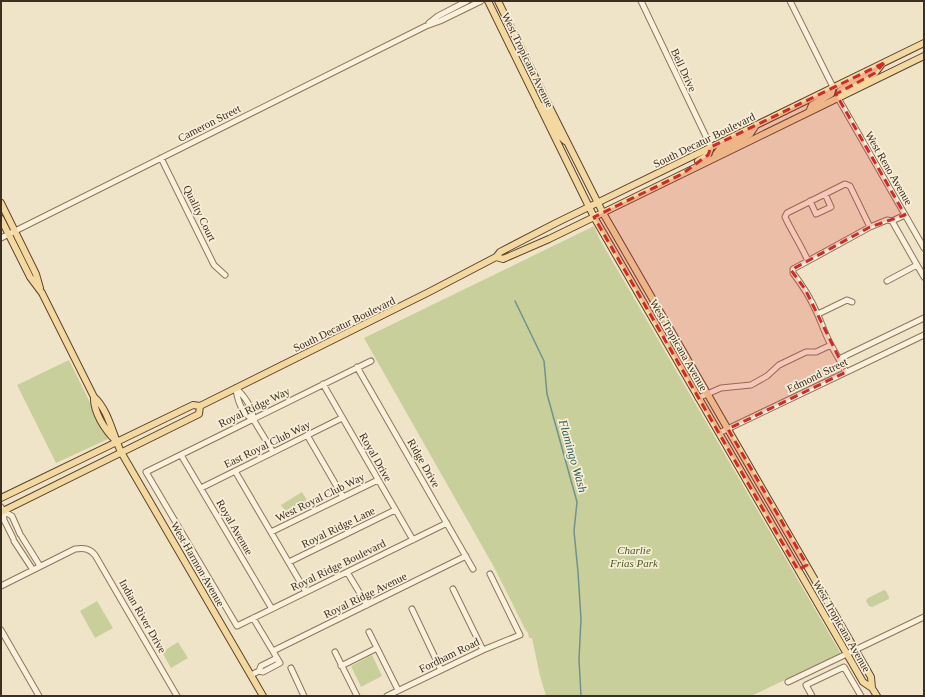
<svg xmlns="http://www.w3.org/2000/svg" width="925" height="697" font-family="Georgia,serif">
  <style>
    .green { fill: #c9cf9b }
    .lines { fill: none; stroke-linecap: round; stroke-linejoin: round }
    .stream { stroke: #6f938a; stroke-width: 1.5 }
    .minor-casing { stroke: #8d765c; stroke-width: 7 }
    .major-casing { stroke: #5b4430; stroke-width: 8 }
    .minor { stroke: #faf1dc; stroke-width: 5 }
    .major { stroke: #f3d9a0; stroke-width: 6 }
    .marked { fill: #d62828; fill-opacity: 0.2; stroke: #d62828; stroke-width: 3; stroke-dasharray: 8 5; stroke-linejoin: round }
    .labels { text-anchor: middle; stroke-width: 3.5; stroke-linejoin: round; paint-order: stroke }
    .street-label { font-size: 11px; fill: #3d2e20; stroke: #f7eed8 }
    .park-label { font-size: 11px; font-style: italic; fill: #4d5a26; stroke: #f7eed8 }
    .water-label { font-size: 12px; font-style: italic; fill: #2f5d5a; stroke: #f7eed8 }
  </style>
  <rect width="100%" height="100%" fill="#f0e4c8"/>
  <path class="green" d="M594,226L599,238L841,654L751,696H546L540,676L532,638H529L528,633L524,627L494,567L364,338Z
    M69,360L108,439L56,463L17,385Z
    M302,492L308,502L287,514L281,505Z
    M884,590L886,591L889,597V599L872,607L869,606L866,601L868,598Z
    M97,601L113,628L95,638L80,611Z
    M178,642L188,658L171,668L162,652Z
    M372,655L382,676L361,687L351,666Z"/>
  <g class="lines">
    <path class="stream" d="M515,301L544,361L547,394L577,502L574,531L578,572L581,619L579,659L581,696"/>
    <g class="minor-casing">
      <path id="minor" d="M641,1L711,147
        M790,1L833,87
        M429,23L438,16L467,1
        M838,98L924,248
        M161,158L214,265L225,275
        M810,201L816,214L831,207L825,194
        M870,227L887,220L892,221L905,215
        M1,238L426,26L440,21L481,1
        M808,261L870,227L850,186L845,184L787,213L785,217C792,232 801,245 808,261L793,269V273C803,286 811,299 817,313C822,324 825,334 831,345
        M917,265L924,277
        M887,281L917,265L892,221
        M818,314L847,300L852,302
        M839,359L924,318
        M371,361L146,472L237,626L447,523
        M357,367L473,569
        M323,384L413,540
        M236,388C237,400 242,414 253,419
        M236,388C244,396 253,408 253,419
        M698,398L721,388L751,385L767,376L779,365L806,352H816L831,345L846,372
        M253,419L273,452
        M719,433L924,335
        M307,435L343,497
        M181,455L272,609
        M235,471L306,592
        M201,488L342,418
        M1,507L3,511L12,516L20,534
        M3,511L4,520L13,538
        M271,532L378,480
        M22,537L40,566
        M14,541L33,570
        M289,562L395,510
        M347,572L367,605
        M1,586L75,549C84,548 89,548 95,555L177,696
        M453,589L483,650
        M412,609L441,670
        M1,630L39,696
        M369,632L398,690
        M273,651L466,556
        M335,652L357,696
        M341,666L377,648
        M291,668L304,696
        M259,671L261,666L277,658
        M251,675L259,671L263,672L280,663L253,618
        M788,682L924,617
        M387,696L483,650L520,635L490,574
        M812,696L806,685L844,667L861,696"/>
    </g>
    <g class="major-casing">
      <path id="major" d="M488,1L594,217L851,661L863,682L872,688L877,696
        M498,1L551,110L603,213L871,677L872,688
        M838,98L840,91L875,73L881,65
        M539,105L544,107L545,109L560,136L565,141
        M809,112L812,105L831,94L833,87
        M715,157L716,154L719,150L750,134L756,125
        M698,161L708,155L711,147
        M1,203L36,274L40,288
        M1,219L30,277L42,293L94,397C108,409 113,435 121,452L263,696
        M496,257L503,259L549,239L924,56
        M94,397C93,412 105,430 116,441
        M1,498L193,405L200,406L429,292L496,257L500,252L556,223L924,43
        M1,512L199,414L200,406"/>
    </g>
    <use href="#minor" class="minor"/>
    <use href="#major" class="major"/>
  </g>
  <path class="marked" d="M884,63L875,73L836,94L905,215L870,227L791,270L805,289L846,372L728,429L807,565L798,570L594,217L682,174L708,155L711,147Z"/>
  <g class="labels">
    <g class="street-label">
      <text transform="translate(528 60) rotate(64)" y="4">West Tropicana Avenue</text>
      <text transform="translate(684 70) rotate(65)" y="4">Bell Drive</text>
      <text transform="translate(209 123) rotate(-27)" y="4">Cameron Street</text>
      <text transform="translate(704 140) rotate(-26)" y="4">South Decatur Boulevard</text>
      <text transform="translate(889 168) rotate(60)" y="4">West Reno Avenue</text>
      <text transform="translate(200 213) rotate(64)" y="4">Quality Court</text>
      <text transform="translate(344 324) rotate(-26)" y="4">South Decatur Boulevard</text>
      <text transform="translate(679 345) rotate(60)" y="4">West Tropicana Avenue</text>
      <text transform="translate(817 375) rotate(-26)" y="4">Edmond Street</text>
      <text transform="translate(254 407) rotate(-26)" y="4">Royal Ridge Way</text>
      <text transform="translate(267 444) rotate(-26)" y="4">East Royal Club Way</text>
      <text transform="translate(376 457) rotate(60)" y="4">Royal Drive</text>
      <text transform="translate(424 463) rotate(60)" y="4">Ridge Drive</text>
      <text transform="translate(320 497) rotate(-26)" y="4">West Royal Club Way</text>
      <text transform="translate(235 527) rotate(60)" y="4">Royal Avenue</text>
      <text transform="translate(338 527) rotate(-26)" y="4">Royal Ridge Lane</text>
      <text transform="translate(198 564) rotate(60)" y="4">West Harmon Avenue</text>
      <text transform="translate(338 565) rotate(-26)" y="4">Royal Ridge Boulevard</text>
      <text transform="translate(365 595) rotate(-26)" y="4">Royal Ridge Avenue</text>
      <text transform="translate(143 616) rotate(60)" y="4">Indian River Drive</text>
      <text transform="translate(842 626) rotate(60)" y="4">West Tropicana Avenue</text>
      <text transform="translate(449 655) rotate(-26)" y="4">Fordham Road</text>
    </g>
    <g class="park-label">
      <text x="634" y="554">Charlie<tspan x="634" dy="13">Frias Park</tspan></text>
    </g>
    <g class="water-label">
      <text transform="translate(573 456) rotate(74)" y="4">Flamingo Wash</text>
    </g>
  </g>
  <rect width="925" height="697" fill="none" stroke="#3d2e20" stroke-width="4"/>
</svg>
